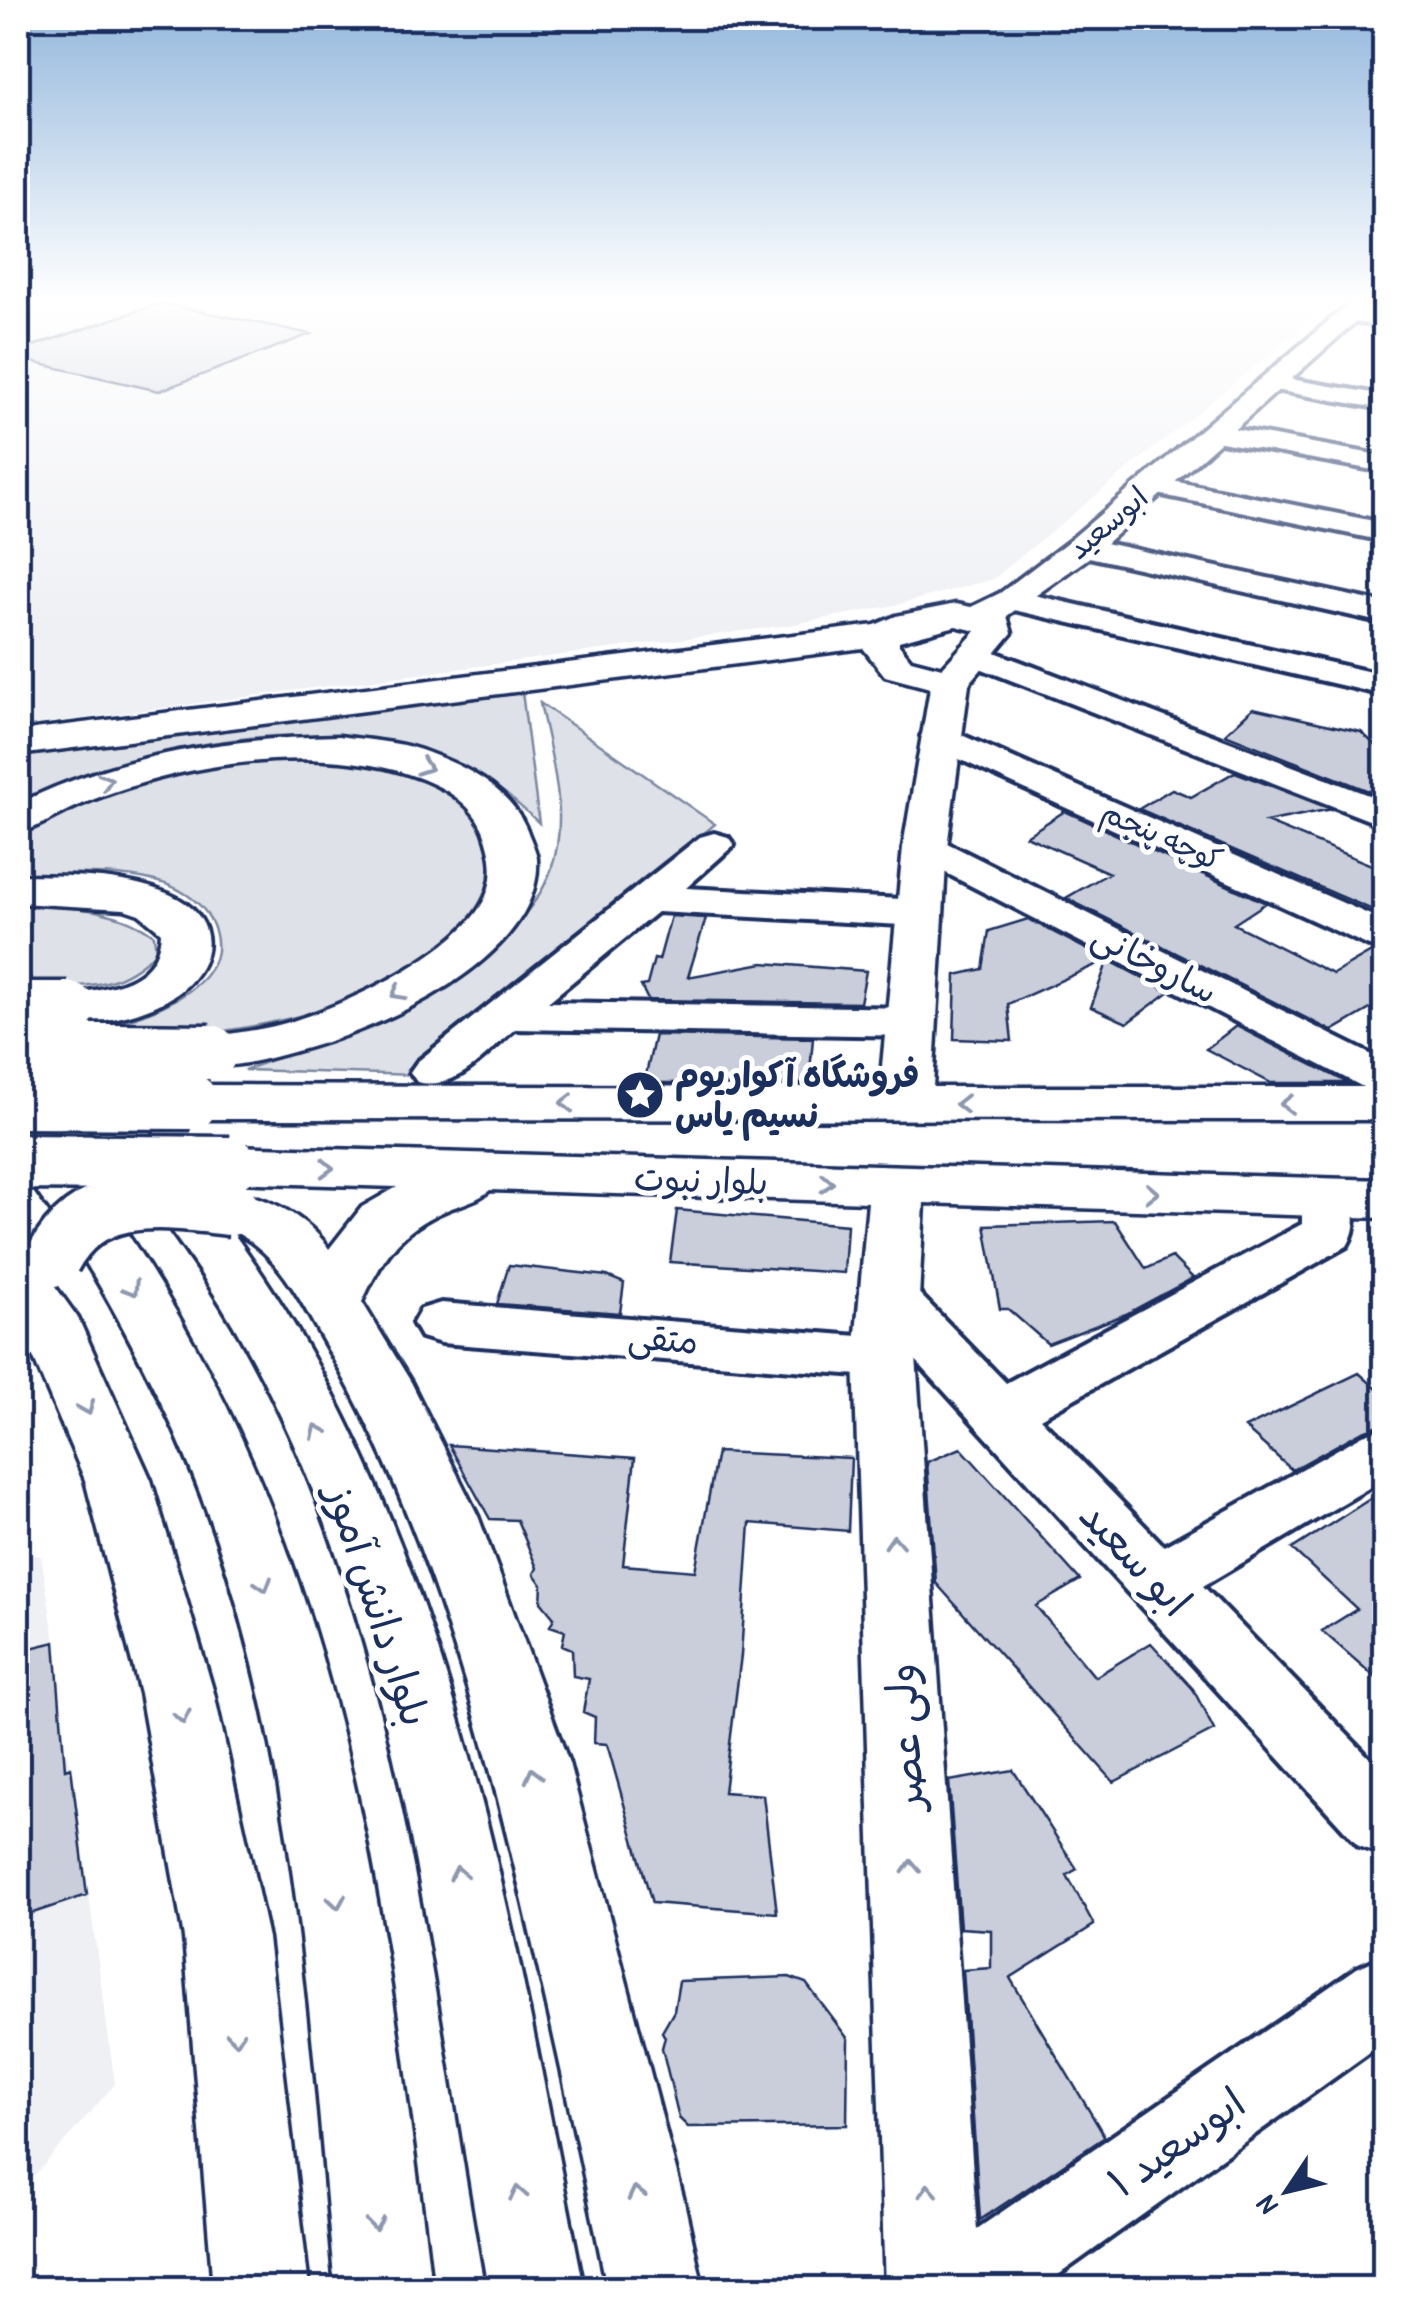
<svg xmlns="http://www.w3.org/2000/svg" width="1402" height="2306" font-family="'Patrick Hand','Playpen Sans Arabic',sans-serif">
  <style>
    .built { fill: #eff0f4 }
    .green { fill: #dee1e7; stroke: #7c88a2; stroke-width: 2.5 }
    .building { fill: #caceda; stroke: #1b2f5e; stroke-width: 2.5 }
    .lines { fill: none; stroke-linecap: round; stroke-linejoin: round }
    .minor-casing { stroke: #1b2f5e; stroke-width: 8 }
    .major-casing { stroke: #1b2f5e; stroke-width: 7 }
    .minor { fill: #fff; fill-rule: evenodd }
    .major { fill: #fff; fill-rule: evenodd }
    .major-bridge-casing { stroke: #1b2f5e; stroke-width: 61; stroke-linecap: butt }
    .major-bridge { stroke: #fff; stroke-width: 54 }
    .oneway { stroke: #8d97ae }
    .labels { text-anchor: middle; stroke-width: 10; stroke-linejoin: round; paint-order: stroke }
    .far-street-label { font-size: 30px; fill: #1b2f5e; stroke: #fff }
    .street-label { font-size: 35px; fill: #1b2f5e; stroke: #fff }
    .poi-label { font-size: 35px; font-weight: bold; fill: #1b2f5e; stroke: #fff; text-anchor: start }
    .near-street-label { font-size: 42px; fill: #1b2f5e; stroke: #fff }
  </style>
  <rect width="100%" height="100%" fill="#fff"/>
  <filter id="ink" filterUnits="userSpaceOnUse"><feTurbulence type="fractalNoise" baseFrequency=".01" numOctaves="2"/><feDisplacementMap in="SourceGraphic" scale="20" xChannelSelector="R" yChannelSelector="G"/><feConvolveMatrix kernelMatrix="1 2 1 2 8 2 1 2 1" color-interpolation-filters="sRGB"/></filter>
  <g filter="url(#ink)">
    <path class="built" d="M18,302H1334L993,579L896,605L789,625L18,727Z
      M18,1553L41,1556L55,1642L63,1747L71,1767L115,2084L36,2174L18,2180Z"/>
    <path class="green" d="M522,692L539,823C514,800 491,779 460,765C333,706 138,743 18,803V755Z
      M540,703L715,824L418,1075L244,1070C333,1039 518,966 551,870C570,816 551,757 540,703Z
      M320,759C371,762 447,773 478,820C522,886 446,953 394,981C338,1011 237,1034 174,1035C149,1035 123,1031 98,1029C145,1016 245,985 210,919C200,900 177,886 155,881C113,870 61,875 18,874V840C87,778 229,760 320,759Z
      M18,903C65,908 115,906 154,935L156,952C116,991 88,985 36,987L18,953Z"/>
    <path class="building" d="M161,303L311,334L159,391L18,359V351Z
      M1253,708L1361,732L1384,753V797L1225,734Z
      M1235,772L1331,809L1266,822L1384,870V915L1139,809L1172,789L1191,797Z
      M1065,811L1266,903L1234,924L1333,974L1373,951L1384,953V1001L1332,1031L1066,898L1109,873L1026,836Z
      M671,916L706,918L688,977L763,963L866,971L860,1003L648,1000L641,986L647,985L654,959L659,960Z
      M1028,919L1107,960L1008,1004L1012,1041L954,1039L956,975L983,969L989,931Z
      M1108,960L1169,992L1127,1023L1091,1007Z
      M1236,1026L1348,1083H1271L1206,1049Z
      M655,1035L813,1038L809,1083H644Z
      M677,1210L847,1225L844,1273L670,1262Z
      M1115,1221L1146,1269L1172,1257L1193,1278L1126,1314L1048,1344L1008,1309H1000L985,1225Z
      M509,1265L607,1276L624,1283L620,1313L497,1304Z
      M1359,1373L1384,1395V1423L1361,1432L1292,1470L1245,1428Z
      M449,1445L635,1458L623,1565L695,1571L717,1452L851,1458L848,1531L750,1523L741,1655L724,1792L763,1795L777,1913L652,1903L607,1744L594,1743L595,1717L583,1712L589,1679L573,1676L572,1649L562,1645L565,1631L550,1626L554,1618L541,1602L542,1585L534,1574L537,1568L517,1520L490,1519Z
      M961,1448L1080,1580L1036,1606L1095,1677L1151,1643L1193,1689L1214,1730L1114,1782L936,1583L927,1462Z
      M1384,1490V1685L1322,1631L1357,1609L1292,1549Z
      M55,1642L65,1769L71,1767L87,1895L18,1918V1651Z
      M1013,1770L1077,1869L1067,1875L1094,1925L1010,1978L1105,2137L980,2220L963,1970L991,1968V1930L960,1928L949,1781Z
      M789,1977L806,1983L848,2039L847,2125L688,2127L679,2118L662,2048L665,2037L662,2032L674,2011L679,1981Z"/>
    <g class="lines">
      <g class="minor-casing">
        <path id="minor" d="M1351,308L1384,313V327L1343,320L1340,315L1343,310Z
          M1272,376L1384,395V409L1263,388L1260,383L1263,378Z
          M1214,425L1384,456V472L1205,439L1201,433Z
          M1153,477L1384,523V541L1143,491L1139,485L1143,479Z
          M1082,538L1384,603V623L1071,553L1067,547L1071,541Z
          M1012,590L1384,675V695L1001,607L996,600L1001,593Z
          M974,644L1384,801V826L962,661L957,654L962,647Z
          M939,725L1384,921V950L1369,946L926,744L921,736L926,728Z
          M714,833L728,837L734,845L686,888L921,900L936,904L942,913L936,922L921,926L657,912L548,1002L913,1008L929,1012L936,1022L929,1032L913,1036L515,1029C487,1052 457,1092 417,1082L410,1072L417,1062L700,837Z
          M925,835L939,839L1384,1061V1093L1367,1089L911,855L905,847L911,839Z
          M1328,1182L1346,1187C1357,1205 1358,1228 1347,1246L1040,1418L1164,1546L1363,1435L1384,1428V1479L1203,1586L1384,1773V1855L1359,1846L913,1357L905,1371L885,1377L441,1343L421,1337L413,1323L421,1309L441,1303L896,1339L860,1294L868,1280L887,1275L906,1280L1006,1383L1302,1224V1199L1310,1187Z
          M1384,1956V2042L1040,2288H924L936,2257L1357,1968Z"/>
      </g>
      <g class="major-casing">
        <path id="major" d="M1351,302H1378L1094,554L1007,616L1012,633L969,684L947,847L933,1087H1384V1120L191,1119L172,1114L164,1102L172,1090L191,1085L880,1087L903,847L930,688L885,676L863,648L18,755V731L875,625L896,616L956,604L971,607L1000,593L1070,540ZM956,626L976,631L942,668L911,660L899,645V641Z
          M339,736C366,740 395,741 421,750C463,765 509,787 527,830C530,839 536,850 537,859C543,959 376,1031 296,1051C263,1060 225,1071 192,1063L184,1052L192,1041C221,1034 252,1032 282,1024C338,1009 469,950 488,891C495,870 491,852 484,832C465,782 388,765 341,761C256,753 159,772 80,805C59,814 41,827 18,833V804C118,754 228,738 339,736Z
          M18,875C68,876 122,874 169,894C216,914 220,958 182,990C151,1015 88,1029 50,1020L43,1009L50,998C95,987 158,992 161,932L139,914L124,909L18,903Z
          M70,1055L88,1060L208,1200L211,1195C249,1184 308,1215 329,1249L362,1207L397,1187L230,1182L210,1177L202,1164L210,1151L230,1146L1384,1180V1218L924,1203L916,1356L981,2288H885L854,1356L868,1202L490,1190C479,1200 461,1204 447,1210C401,1229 382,1258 362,1302L411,1382L478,1516L569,1763L683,2197L703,2288H607C584,2172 559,2057 532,1941C485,1736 431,1528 325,1344C301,1302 279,1252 231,1230C456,1535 511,1926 584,2288H488C431,1974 404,1638 249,1353C212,1284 165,1220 116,1159C92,1130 65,1102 44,1071L52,1060Z
          M18,1106C25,1108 34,1109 39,1113C65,1136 95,1187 116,1217C296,1478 358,1746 401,2055C411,2133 423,2211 431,2288H335C307,1989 293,1675 160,1400C133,1345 105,1292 72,1240C61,1223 21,1173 18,1159C14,1144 17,1121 18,1106Z
          M18,1258L39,1264L78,1318L151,1480L214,1693L268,1938L309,2288H213L184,1938L140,1693L85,1480L18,1321Z"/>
      </g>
      <use href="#minor" class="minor"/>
      <use href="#major" class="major"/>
      <g class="major-bridge-casing">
        <path id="major-bridge" d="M18,1009H68
          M18,1050L210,1052
          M18,1101L191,1102
          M18,1162L230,1164
          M53,1259C91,1187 162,1201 231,1208"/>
      </g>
      <use href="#major-bridge" class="major-bridge"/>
    </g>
    <defs><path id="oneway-chevron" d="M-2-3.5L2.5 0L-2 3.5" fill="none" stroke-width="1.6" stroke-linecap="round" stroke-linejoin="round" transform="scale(2.5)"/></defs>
    <g class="oneway">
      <use href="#oneway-chevron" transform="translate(425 767) rotate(20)"/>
      <use href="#oneway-chevron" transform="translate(106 781) rotate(-18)"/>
      <use href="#oneway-chevron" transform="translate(398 993) rotate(151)"/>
      <use href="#oneway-chevron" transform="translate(567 1103) rotate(-180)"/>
      <use href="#oneway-chevron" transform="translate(962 1104) rotate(-180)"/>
      <use href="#oneway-chevron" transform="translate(1287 1104) rotate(180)"/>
      <use href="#oneway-chevron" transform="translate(327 1168) rotate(2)"/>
      <use href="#oneway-chevron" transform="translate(827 1183) rotate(2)"/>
      <use href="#oneway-chevron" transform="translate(1152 1193) rotate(2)"/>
      <use href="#oneway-chevron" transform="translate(132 1289) rotate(58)"/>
      <use href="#oneway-chevron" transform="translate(87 1408) rotate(67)"/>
      <use href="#oneway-chevron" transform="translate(318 1431) rotate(-114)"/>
      <use href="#oneway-chevron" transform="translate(894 1542) rotate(-93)"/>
      <use href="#oneway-chevron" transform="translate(264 1585) rotate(73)"/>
      <use href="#oneway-chevron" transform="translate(182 1717) rotate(79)"/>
      <use href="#oneway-chevron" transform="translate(533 1775) rotate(-105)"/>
      <use href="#oneway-chevron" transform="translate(911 1867) rotate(-93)"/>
      <use href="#oneway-chevron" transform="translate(458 1873) rotate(-101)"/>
      <use href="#oneway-chevron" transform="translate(337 1902) rotate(81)"/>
      <use href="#oneway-chevron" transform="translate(236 2038) rotate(84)"/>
      <use href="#oneway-chevron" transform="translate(928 2191) rotate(-93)"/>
      <use href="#oneway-chevron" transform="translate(518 2193) rotate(-101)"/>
      <use href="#oneway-chevron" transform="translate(636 2193) rotate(-103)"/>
      <use href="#oneway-chevron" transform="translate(375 2224) rotate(83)"/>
    </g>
  </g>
  <linearGradient id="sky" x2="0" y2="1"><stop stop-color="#93b7dc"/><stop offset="0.48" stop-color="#fff"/><stop offset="1" stop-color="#fff" stop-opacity="0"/></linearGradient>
  <rect width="1402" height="625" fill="url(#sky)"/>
  <defs>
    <g id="sight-disc" transform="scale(2.5)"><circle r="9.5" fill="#1b2f5e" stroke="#fff"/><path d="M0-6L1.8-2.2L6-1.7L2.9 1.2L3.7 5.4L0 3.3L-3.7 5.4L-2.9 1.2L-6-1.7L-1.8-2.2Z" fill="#fff"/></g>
  </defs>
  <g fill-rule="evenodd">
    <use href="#sight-disc" x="640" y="1095"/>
  </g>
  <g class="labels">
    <g class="far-street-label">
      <text transform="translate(1108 523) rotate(-40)" y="10">ابوسعید</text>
      <text transform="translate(1162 836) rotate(24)" y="10">کوچه پنجم</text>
    </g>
    <g class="street-label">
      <text transform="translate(1155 963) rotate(27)" y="12">ساروخانی</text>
      <text transform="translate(701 1180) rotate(2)" y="12">بلوار نبوت</text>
      <text transform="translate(663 1339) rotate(4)" y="12">متقی</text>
    </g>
    <g class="poi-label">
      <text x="675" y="1087">فروشگاه آکواریوم<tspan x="675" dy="40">نسیم یاس</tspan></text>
    </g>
    <g class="near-street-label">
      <text transform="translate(1136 1558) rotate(47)" y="15">ابو سعید</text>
      <text transform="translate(379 1605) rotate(72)" y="15">بلوار دانش آموز</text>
      <text transform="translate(904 1737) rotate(-93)" y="15">ولی عصر</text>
      <text transform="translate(1176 2142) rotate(-35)" y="15">ابوسعید ۱</text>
    </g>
  </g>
  <rect width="1402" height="2306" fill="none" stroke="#fff" stroke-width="60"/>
  <rect x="30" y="30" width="1342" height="2246" fill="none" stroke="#1b2f5e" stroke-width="4" filter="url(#ink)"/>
  <g transform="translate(1287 2191) rotate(235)" stroke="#ffffff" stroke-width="8" paint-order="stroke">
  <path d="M0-8L18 38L0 25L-18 38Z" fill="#1b2f5e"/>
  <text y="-15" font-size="28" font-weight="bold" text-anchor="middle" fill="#1b2f5e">N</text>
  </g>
</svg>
